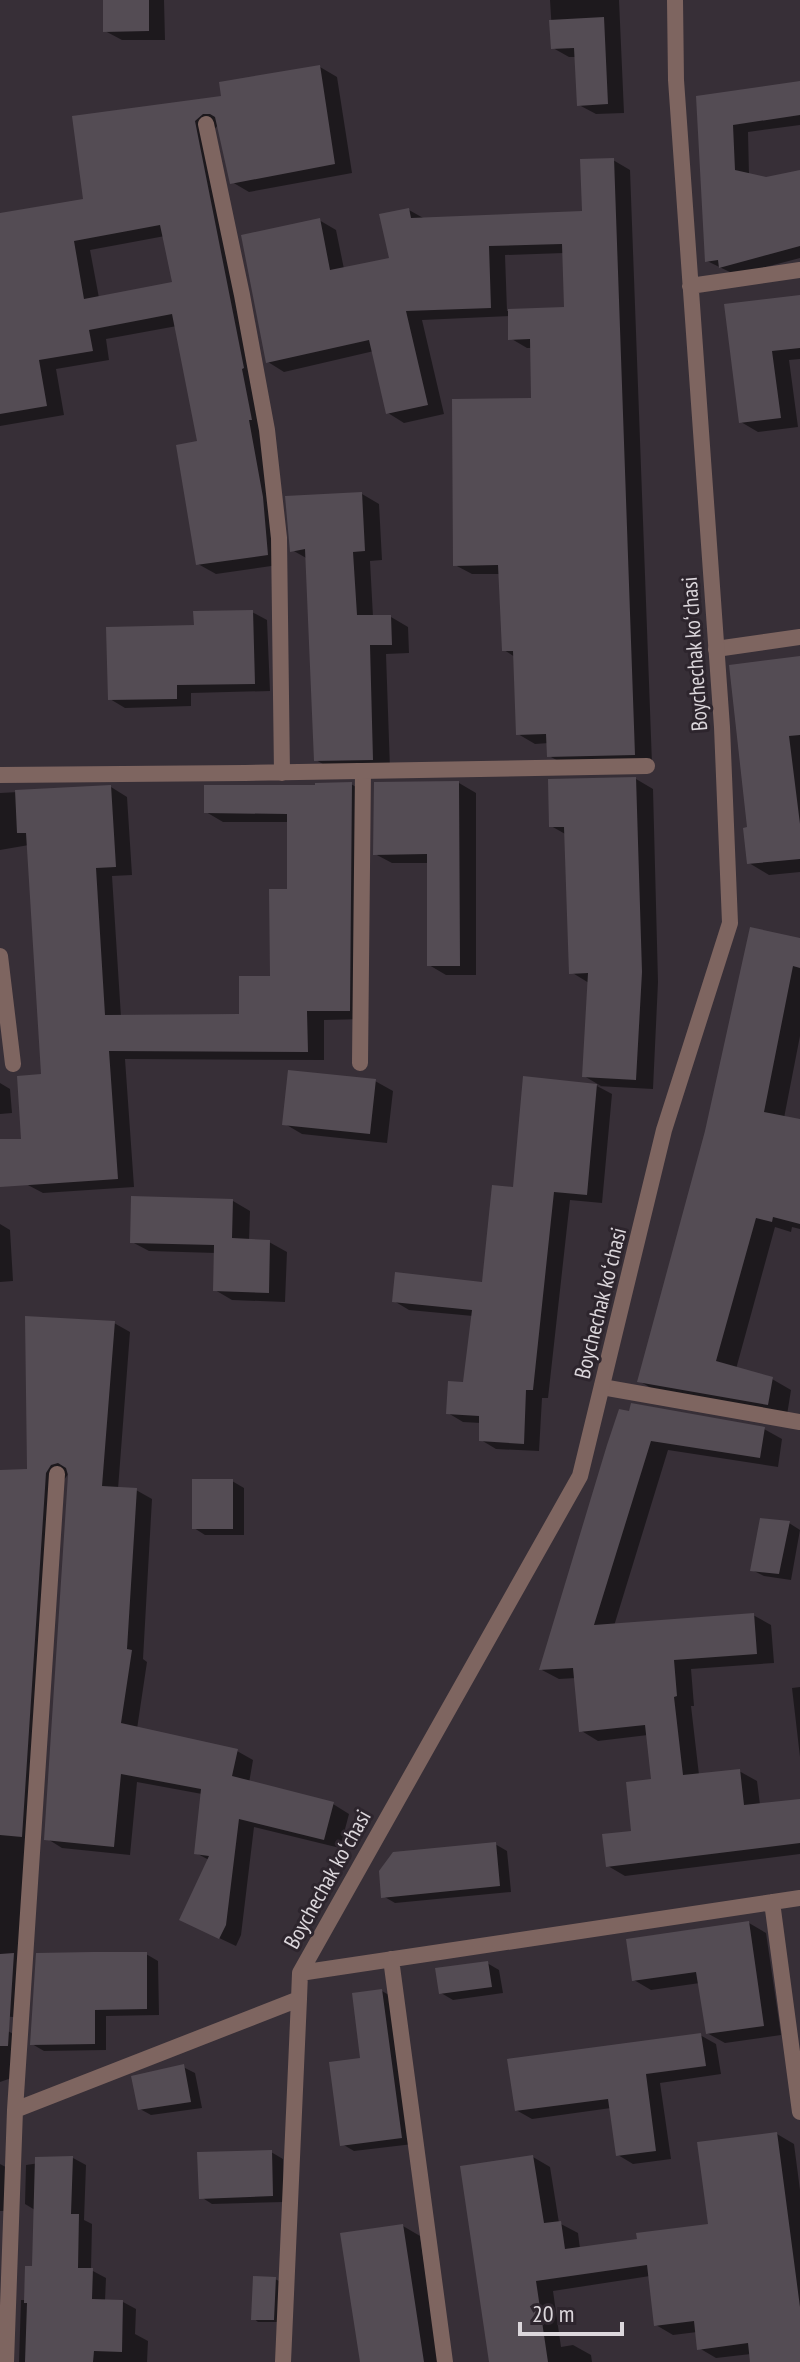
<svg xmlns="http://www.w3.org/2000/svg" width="800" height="2362" font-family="'PT Sans Narrow',sans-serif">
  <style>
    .shadow { fill: #0007; fill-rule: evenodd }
    .building { fill: #544c54; fill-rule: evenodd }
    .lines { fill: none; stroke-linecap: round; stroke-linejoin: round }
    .lane { stroke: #7e6560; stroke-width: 16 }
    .street { stroke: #7e6560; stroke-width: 16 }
    .labels { text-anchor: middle; stroke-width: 6; stroke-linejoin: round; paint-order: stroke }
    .street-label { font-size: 22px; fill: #dcd7dc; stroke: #2d252d }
  </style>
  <rect width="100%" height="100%" fill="#372f37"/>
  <path class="shadow" d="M105,0H164L165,40H122L105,31Z
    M550,0H619L624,113L596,114L579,105L577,57H569L553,48Z
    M320,67L337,77L352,173L249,192L232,182L218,125L212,132L285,564L216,574L198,564L199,443L177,326L106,339L109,360L56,369L64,415L0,426V215L85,201L224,98ZM165,236L174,284L99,298L90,250Z
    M800,83V125L748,132L749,175L766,179L800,172V258L736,275L707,261L698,98Z
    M613,160L630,170L652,764L566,765L549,756V743L535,744L518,734L515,657L504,650L501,574H472L455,565L533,400L532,348H527L510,338V316L422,320L444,414L404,423L388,413L374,351L284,372L268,362L319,220L336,230L344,269L391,260L409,210L425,219L584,213ZM564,253L566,309L507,311L505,255Z
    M800,297V359L789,360L798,427L758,432L741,422L726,306Z
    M362,494L379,504L382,560L370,561L373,617H391L408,627L409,653L386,654L390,769L333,770L316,760L308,559L292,550Z
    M252,612L267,620L270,691L191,693V706L125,708L110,699L196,627Z
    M800,658V872L769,875L749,863V829Z
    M636,779L653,789L658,982L653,1089L597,1086L612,1094L602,1203L570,1200L548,1398H542L539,1451L496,1449L481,1440V1423L463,1422L448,1413L465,1384L473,1316L409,1310L394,1301L484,1284L515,1189L525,1078L601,1086L584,1076L589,983L571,972L567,835L551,826Z
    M459,783L476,793V975H446L429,965V863H392L375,854Z
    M351,784L368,794L366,1019L324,1020V1060L125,1059L134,1187L43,1193L26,1184L45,1114L29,845L0,850V793L111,787L127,797L132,875L112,876L121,1017L241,1016L272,978L289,891V822H223L206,812L317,787Z
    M800,940V1036L784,1118L800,1121V1229L792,1227L791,1232L775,1227L736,1369L772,1379L791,1390L787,1415L658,1392L639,1381Z
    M375,1081L393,1091L387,1143L302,1134L285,1124Z
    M0,1083L10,1089L12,1113L0,1114Z
    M233,1201L250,1211L249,1241L269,1242L287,1252L285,1302L232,1300L215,1290L216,1253L149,1251L132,1242Z
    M0,1224L10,1230L13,1281L0,1282Z
    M114,1323L130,1332L118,1489L136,1490L152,1499L143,1659L147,1662L137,1729L237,1751L253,1760L249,1783L333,1804L349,1814L340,1848L254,1827L241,1935L236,1946L198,1928L209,1860L196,1853L202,1794L137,1782L130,1855L62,1848L46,1838L70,1471L62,1483L26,2018L0,2016V1472L29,1471Z
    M620,1412L764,1429L782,1439L778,1467L668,1450L614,1626L753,1615L771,1625L774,1663L691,1669L694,1706H691L699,1775L739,1771L757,1781L760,1805L800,1801V1854L625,1876L608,1866L633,1833L654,1781L648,1735L598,1741L580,1730L576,1678L559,1679L542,1670Z
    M232,1481L244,1488V1535H205L194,1528Z
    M789,1523L800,1530L791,1580L764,1576L752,1570Z
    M800,1687V1757L792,1688Z
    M495,1844L507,1851L511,1892L395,1903L383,1896Z
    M749,1923L766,1933L781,2035L725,2043L707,2033L700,1983L651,1990L634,1980Z
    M146,1954L158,1961L159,2015L106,2016V2050L44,2051L32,2044Z
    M487,1963L499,1970L503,1993L453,2000L441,1993Z
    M382,1991L394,1998L413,2144L354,2151L342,2144L362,2060Z
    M8,2031L25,2041L23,2074L0,2082V2035Z
    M700,2035L716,2044L721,2074L660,2083L671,2159L633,2164L618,2155L611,2108L532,2119L516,2110Z
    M183,2067L195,2073L202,2108L151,2115L140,2109Z
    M777,2134L794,2144L800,2190V2362H752L751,2354L716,2358L699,2348L697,2332L673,2335L656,2325L650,2276L553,2291L561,2347L573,2345L591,2355L592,2362H491L533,2157L550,2167L559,2223L578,2233L580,2249L639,2241L710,2225Z
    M271,2152L283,2159L284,2202L212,2204L201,2197Z
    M73,2158L86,2165L84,2220L92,2224L91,2270L106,2278L105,2301L123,2302L136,2309L135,2334L148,2341L147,2362H19L21,2300H26L34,2268L35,2210L25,2204L26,2165Z
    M0,2164L15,2172L13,2211H0Z
    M403,2226L420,2236L439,2362H362Z
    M275,2279L281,2282L279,2322H258L253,2318Z"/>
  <path class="building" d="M103,0H149V31L103,32Z
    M604,17L608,104L577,106L574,48L551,49L549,20Z
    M320,65L335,164L230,184L215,117L210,114H203L195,121L244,368L242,369L252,420H249L263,497L268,555L196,565L176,445L197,441L172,314L89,330L93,351L39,360L47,406L0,414V213L83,199L72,116L221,96L219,82ZM160,225L172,282L84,299L74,241Z
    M800,81V115L733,125L735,170L766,177L800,170V246L719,268L718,260L705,262L696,96Z
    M614,158L635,755L547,757L546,734L516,735L513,651H502L498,565L453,566L452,399L531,398L530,339L508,340V309L564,307L562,244L489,246L491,308L406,311L428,405L386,414L369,340L266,363L241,235L320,218L330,270L389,258L379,214L409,208L411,218L582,211L580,159Z
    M800,295V348L772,351L781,418L739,423L724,304Z
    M362,492L365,551L353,552L357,615H391L392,645H370L373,760L314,761L305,549L290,552L285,496Z
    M253,610L255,684L177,685V699L108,700L106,627L194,625L193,611Z
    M800,656V735L789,736L800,824V859L747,864L743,828L747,827L729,665Z
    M636,777L642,972L636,1080L582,1077L588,973L569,974L564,827H549L548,779Z
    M459,781L460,966H427V854L373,855L374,782Z
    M352,782L350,1011H307L308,1052L109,1051L118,1179L0,1187V1139H21L17,1076L41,1074L26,833H17L15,790L111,785L116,867L96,868L105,1015L239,1014V976H270L269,889H287V814L204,813V785H315V783Z
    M750,927L800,938V968L793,966L764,1112L800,1119V1224L773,1217L772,1222L756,1218L716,1361L773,1377L768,1405L637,1382L705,1131Z
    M288,1070L376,1079L370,1134L282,1125Z
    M523,1076L597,1084L587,1195L554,1192L533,1390H526L524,1444L479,1441V1416L446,1414L448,1381L463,1382L472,1310L392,1302L395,1272L482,1282L492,1185L513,1187Z
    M131,1196L233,1199L232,1238L270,1240L269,1293L213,1291L214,1245L130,1243Z
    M25,1316L115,1321L102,1486L137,1488L127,1649L132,1650L121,1723L238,1749L232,1776L334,1802L324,1840L239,1819L226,1925L219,1939L179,1920L209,1856L194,1854L201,1789L121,1774L114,1847L44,1840L68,1475L66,1468L58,1463L51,1465L46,1473L22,1837L0,1835V1470L27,1469Z
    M631,1403L765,1427L760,1458L651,1441L594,1625L754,1613L757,1654L674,1660L677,1696L674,1697L683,1775L740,1769L744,1805L800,1799V1843L606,1867L602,1834L631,1831L626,1782L651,1779L645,1725L579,1732L573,1668L539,1670L607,1445L619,1409L629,1411Z
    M192,1479H233V1529H192Z
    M760,1518L790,1521L779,1574L750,1571Z
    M496,1842L500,1886L381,1898L379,1871L393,1852Z
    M749,1921L764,2026L706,2034L696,1972L632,1981L626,1939Z
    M93,1952H147V2009L95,2010V2044L30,2045L36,1953Z
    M14,1953L8,2046H0V1954Z
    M488,1961L492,1987L439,1994L435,1968Z
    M382,1989L402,2138L340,2146L329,2062L360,2058L352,1993Z
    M701,2033L706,2066L646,2074L656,2151L616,2156L608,2099L515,2111L507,2059Z
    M184,2064L191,2102L138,2110L131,2076Z
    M777,2132L800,2307V2362H750L748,2343L697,2350L694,2321L654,2326L647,2265L536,2281L548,2362H489L460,2166L533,2155L544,2223L561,2221L565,2249L637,2239L636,2233L708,2224L697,2142Z
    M272,2150L273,2196L199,2199L197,2152Z
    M73,2156L71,2214H79L78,2268H93L92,2299L123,2300L122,2352L94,2351L93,2362H25L27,2303H24L25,2266H32L35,2157Z
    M403,2224L424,2362H360L340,2233Z
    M253,2276L276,2277L274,2320H251Z"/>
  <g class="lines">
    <path class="lane" d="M716,649L800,637
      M360,1063L363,771
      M602,1387L800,1422"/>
    <path class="street" d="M206,124L242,295L267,430L279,538L282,773
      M690,286L800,270
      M0,775L245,773L647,766
      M0,956L13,1064
      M772,1902L800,2112
      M391,1959L445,2362
      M300,1973L800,1898
      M15,2110L57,1474
      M6,2362L15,2110L299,1999L300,1973L580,1476L664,1130L730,923L722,727L676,80L675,0
      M283,2362L299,1999"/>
  </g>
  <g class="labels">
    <g class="street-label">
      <text transform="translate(694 654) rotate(-94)" y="8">Boychechak koʻchasi</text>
      <text transform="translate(600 1303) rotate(-76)" y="8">Boychechak koʻchasi</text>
      <text transform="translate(327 1879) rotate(-61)" y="8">Boychechak koʻchasi</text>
    </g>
  </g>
  <path d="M520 2322v12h102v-12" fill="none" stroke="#dcd7dc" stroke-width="4"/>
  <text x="532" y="2322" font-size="24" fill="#dcd7dc" stroke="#2d252d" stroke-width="6" paint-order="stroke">20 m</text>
</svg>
